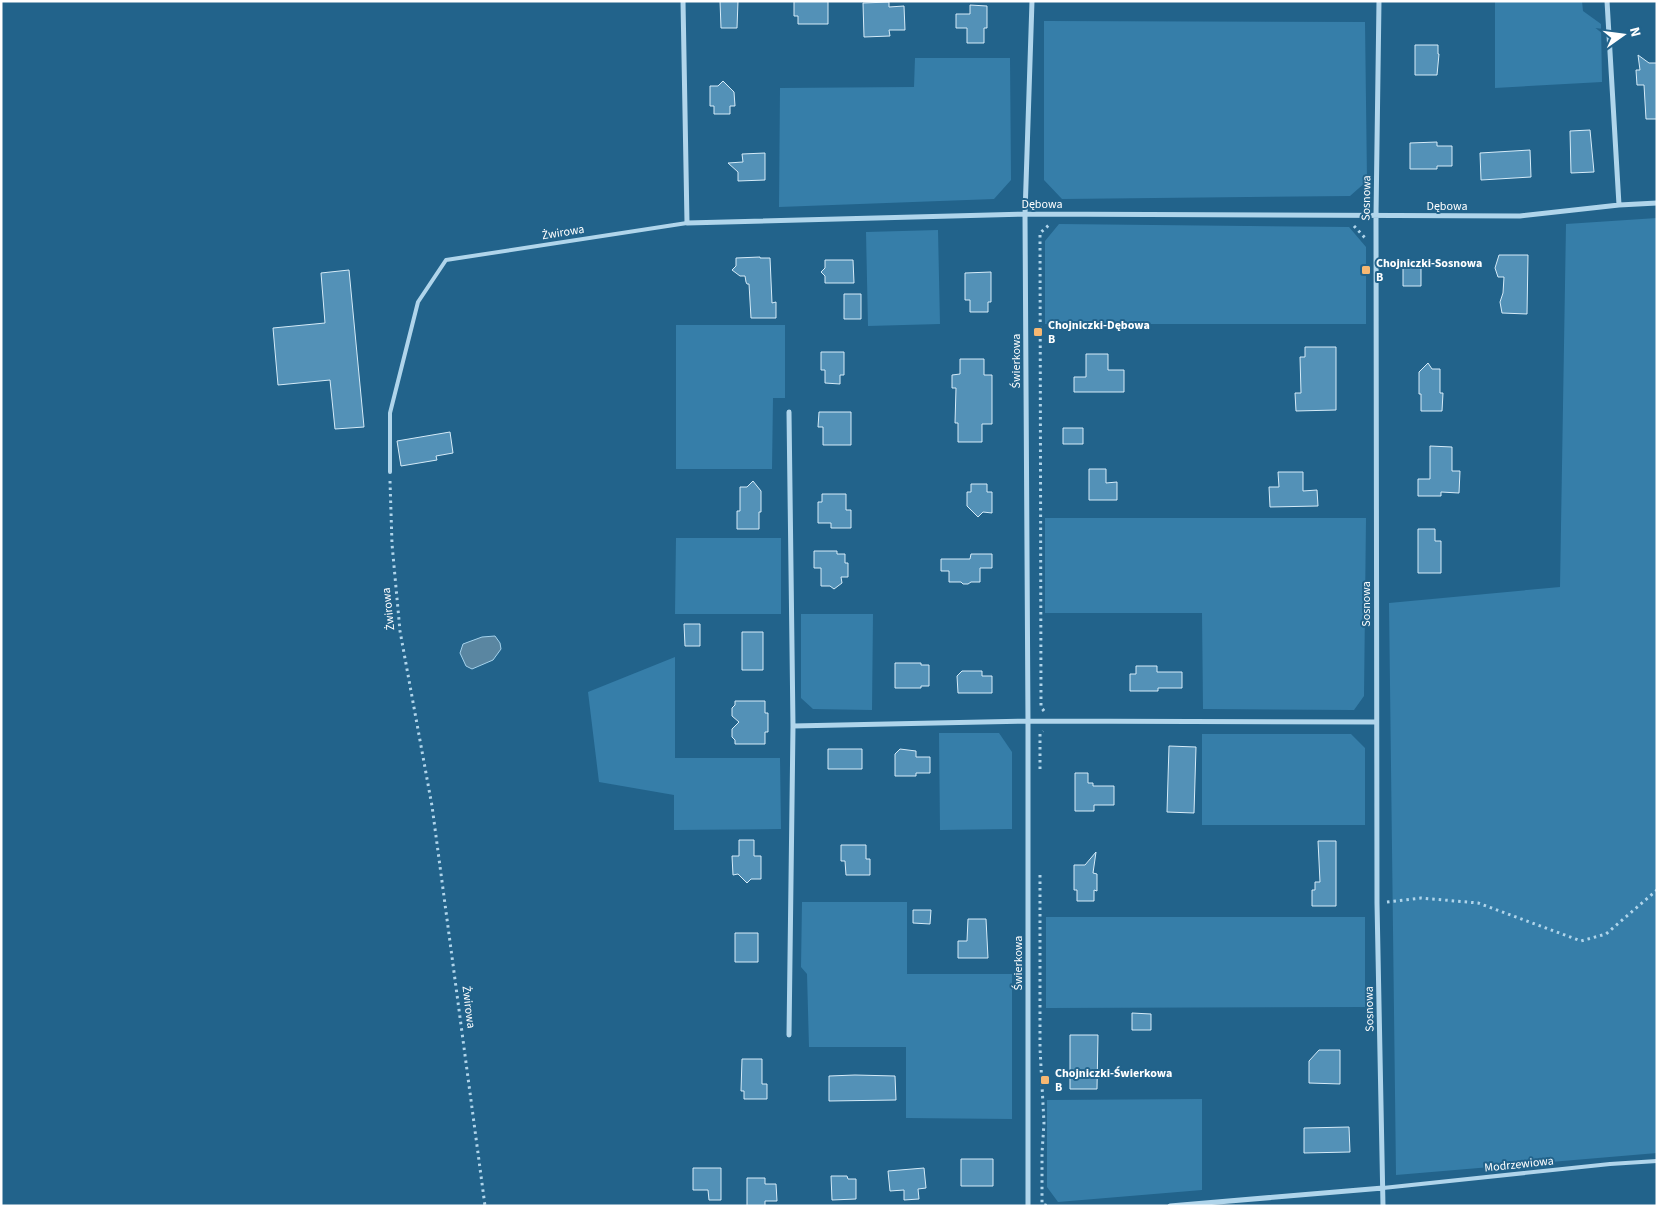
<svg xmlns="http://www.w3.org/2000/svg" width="1658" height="1207" font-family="'Source Sans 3',sans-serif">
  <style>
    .green { fill: #367ea9 }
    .water { fill: #5a86a1; stroke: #a4d2ec }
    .building { fill: #5391b7; stroke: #d5ebf8 }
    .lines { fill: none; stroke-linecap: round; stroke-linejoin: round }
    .path { stroke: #b0d5eb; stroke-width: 3; stroke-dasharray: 2.5 4; stroke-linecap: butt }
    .service { stroke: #b0d5eb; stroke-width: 4 }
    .minor { stroke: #b0d5eb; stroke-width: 5 }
    .poi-dot { fill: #f7b872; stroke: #22638b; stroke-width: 2 }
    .labels { text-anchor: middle; stroke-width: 4; stroke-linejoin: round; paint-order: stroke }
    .street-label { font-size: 12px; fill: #fff; stroke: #22638b }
    .poi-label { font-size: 12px; font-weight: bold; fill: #fff; stroke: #22638b; text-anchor: start }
  </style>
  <rect width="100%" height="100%" fill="#22638b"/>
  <path class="green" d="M1495,1H1582L1583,11L1601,24L1602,82L1495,88Z
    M1044,21L1365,22L1367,181L1350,196L1062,199L1044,180Z
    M915,58H1010L1011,180L994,199L779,207L780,88L914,87Z
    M1657,218V1153L1396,1175L1389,603L1560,587L1566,224Z
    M1059,224L1349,227L1366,247V324H1045V241Z
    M938,230L940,324L868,326L866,232Z
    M676,325H785V398H773L772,469H676Z
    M1045,518H1366L1364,696L1354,710L1203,709L1202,613H1045Z
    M676,538H781V614H675Z
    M801,614H873L872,710L813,709L801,698Z
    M675,657V758H780L781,829L674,830V795L599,782L588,692Z
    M939,733H999L1012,752V829L940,830Z
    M1202,734H1351L1365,748V825H1202Z
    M802,902H907V974H1012V1119L906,1118V1047H809L807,974L801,967Z
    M1046,917H1365V1007L1046,1008Z
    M1202,1099V1190L1058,1202L1047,1187V1100Z"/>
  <path class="water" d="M495,636L500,643L501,649L493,660L472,669L466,666L460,653L463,644L482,637Z"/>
  <path class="building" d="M720,1H738L737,28H721Z
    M794,1H828V24H798V16H794Z
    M889,2V7L904,6L905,30H889L890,36L864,37L863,3Z
    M970,5L987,6V28H984V43H967V28H956V14H970Z
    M1415,45H1438V54H1439L1437,75H1415Z
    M1638,55L1649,63H1657V119H1646L1644,85H1637L1636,70H1640Z
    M723,81L734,92L735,106H730V114H714V106H710V86H718Z
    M1590,130L1594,172L1571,173L1570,131Z
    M1437,142V146H1452V166H1437V169H1410V143Z
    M1530,150L1531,177L1481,180L1480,153Z
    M765,153V180L738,181V172L728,163L743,162L742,154Z
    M1499,255H1528L1527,314L1502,313L1500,302L1503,293L1504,277H1498L1495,268Z
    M760,257V258H770L772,303L776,302V318H751L749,284H747L746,282L745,276H740L732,270L736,266V258Z
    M825,260H853L854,283H825V276L821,272L825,268Z
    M1403,263H1421V286H1403Z
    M349,270L364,427L335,429L330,380L278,385L273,328L325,323L321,273Z
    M991,272V302H988V312H970V300H965V273Z
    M844,294H861V319H844Z
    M1305,347H1336V410L1296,411L1295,393H1301L1300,357H1305Z
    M821,352H844V375H840V384L825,383V370H821Z
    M1086,354H1108V370H1124V392H1074V377H1086Z
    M960,359H984V375H992V424H982V442H958V423H955L956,388H952V375L960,374Z
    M1428,363L1432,369H1440V393H1443L1442,411H1421V394H1419V372Z
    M819,412H851V445H823V427H818Z
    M1063,428H1083V444H1063Z
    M450,432L453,453L436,456L437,460L401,466L397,441Z
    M1430,446L1452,447V471H1460L1459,493L1441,492V496H1418V479H1430Z
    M1089,469H1106V483L1117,482V500H1089Z
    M1278,472H1303V491L1317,490L1318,506L1270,507L1269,487H1279Z
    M753,481L761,491V512H759V529H737V511H740V487H747Z
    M971,484H987V492H992V513L983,512L978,517L967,506V492H971Z
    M822,494H846V510H851V528H831V523H818V502H822Z
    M1418,529H1435V541H1441V573H1418Z
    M814,551H837V554H845V563H848V577H841L842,583L834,589L830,586H821V568H814Z
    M971,554H992V568H980V582H971L968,584H963L961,582H949V571H941V559H970Z
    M684,624H700V646H685Z
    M742,632H763V670H742Z
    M895,663H921V665H929V686H921V688H895Z
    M1136,666H1157V672H1182V688H1158V691H1130V674H1136Z
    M962,671H982V676H992V693H958L957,676Z
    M735,701H765V713H768V732H765V744H735V740L732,737V729L739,722L732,716V708L735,705Z
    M1169,746L1196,747L1194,813L1167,812Z
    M828,749H862V769H828Z
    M900,749L916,751V757H930V773H916V776H895V754Z
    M1075,773H1088V783H1093V786H1114V805H1094V811H1075Z
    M739,840H754V856H761V879H751L747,883L738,874L733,875L732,856H739Z
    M1318,841H1336V906H1312V890H1315V882H1320Z
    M841,845H866V859H870V875H846L845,861H841Z
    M1096,852L1093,873L1097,874V891L1094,890V901H1077V890H1074V865H1085Z
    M913,910H931L930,924L913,923Z
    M968,919H986L988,958H958V941H967Z
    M735,933H758V962H735Z
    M1132,1013L1151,1014V1030H1132Z
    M1070,1035H1098L1097,1089H1070Z
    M1319,1050H1340V1084L1309,1083V1061Z
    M742,1059H762V1084H767V1099H744V1091H741Z
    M855,1075L895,1076L896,1100L829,1101V1076Z
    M1349,1127L1350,1152L1304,1153V1128Z
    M961,1159H993V1186H961Z
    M693,1168H721V1200H709L708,1190H693Z
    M924,1168L926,1188L918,1189L919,1199L904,1200V1190L890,1191L888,1171Z
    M831,1176H847L848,1179H856V1199L832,1200Z
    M747,1178H765V1184H776L777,1201H765V1206H747Z"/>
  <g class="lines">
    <path class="path" d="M1354,226L1367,240
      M390,481L392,544L400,631L432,806L485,1206
      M1044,711L1041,707L1040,233L1049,225
      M1040,769V734L1043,731
      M1040,875V1048L1044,1123L1042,1153V1204L1048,1206
      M1387,902L1421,898L1478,903L1581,941L1606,934L1657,890"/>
    <path class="service" d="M390,472V413L418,302L446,260L687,223
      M1383,1188L1610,1164L1657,1161"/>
    <path class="minor" d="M683,1L687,223L1025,214L1520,216L1619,205L1657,203
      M1379,1L1376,215L1377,903L1383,1206
      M1607,1L1619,205
      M793,726L1028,721L1376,722
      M789,1035L793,726L789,412
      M1028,1206V721L1025,214L1032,1
      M1170,1206L1383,1188"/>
  </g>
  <g class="poi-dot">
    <rect x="1361" y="265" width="10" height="10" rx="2.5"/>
    <rect x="1033" y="327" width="10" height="10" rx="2.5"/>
    <rect x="1040" y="1075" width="10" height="10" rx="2.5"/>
  </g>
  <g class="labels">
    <g class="street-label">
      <text transform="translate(1366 198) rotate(-89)" y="4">Sosnowa</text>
      <text x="1042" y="208">Dębowa</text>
      <text x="1447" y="210">Dębowa</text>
      <text transform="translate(563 232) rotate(-9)" y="4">Żwirowa</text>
      <text transform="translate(1016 361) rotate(-90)" y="4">Świerkowa</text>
      <text transform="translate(1366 604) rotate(-90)" y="4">Sosnowa</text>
      <text transform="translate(388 609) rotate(-96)" y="4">Żwirowa</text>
      <text transform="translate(1018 963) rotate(-90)" y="4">Świerkowa</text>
      <text transform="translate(469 1007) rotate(83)" y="4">Żwirowa</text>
      <text transform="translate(1369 1009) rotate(-91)" y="4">Sosnowa</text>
      <text transform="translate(1519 1164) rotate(-6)" y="4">Modrzewiowa</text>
    </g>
    <g class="poi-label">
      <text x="1376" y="267">Chojniczki-Sosnowa<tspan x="1376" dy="14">B</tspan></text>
      <text x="1048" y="329">Chojniczki-Dębowa<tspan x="1048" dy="14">B</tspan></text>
      <text x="1055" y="1077">Chojniczki-Świerkowa<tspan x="1055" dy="14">B</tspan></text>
    </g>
  </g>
  <rect width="1658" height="1207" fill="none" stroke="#ffffff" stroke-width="5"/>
  <g transform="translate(1623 35) rotate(76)" stroke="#22638b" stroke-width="4" paint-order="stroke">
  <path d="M0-4L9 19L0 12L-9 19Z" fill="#ffffff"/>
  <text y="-8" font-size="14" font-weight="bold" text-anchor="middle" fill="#ffffff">N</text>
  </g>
</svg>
